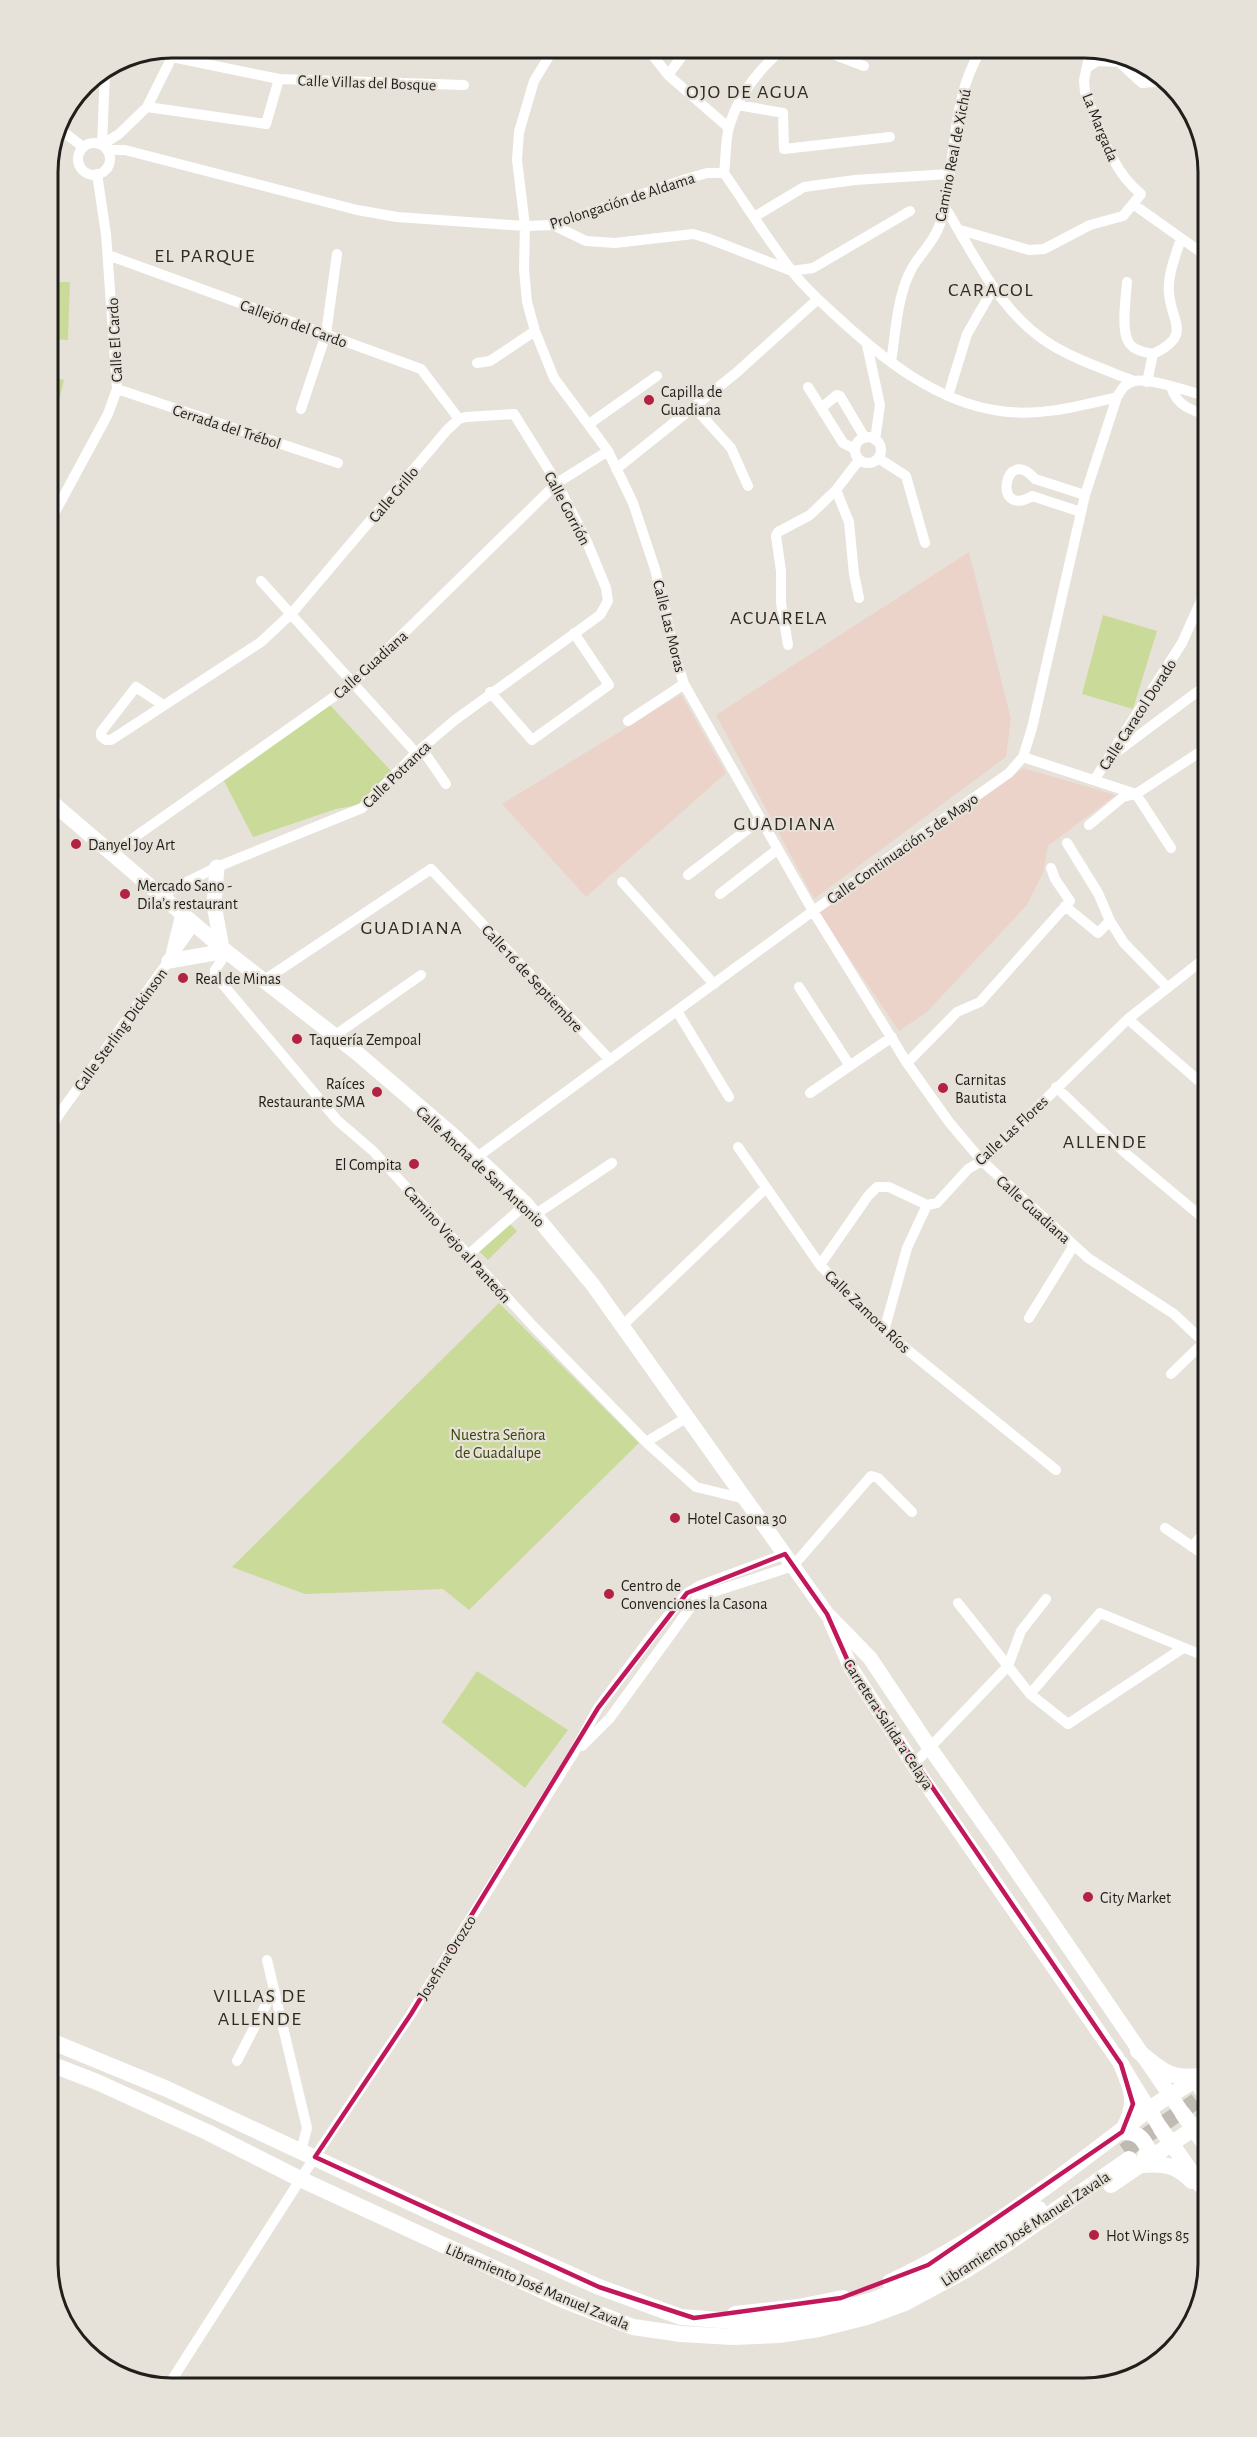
<svg xmlns="http://www.w3.org/2000/svg" width="1257" height="2437" font-family="'Alegreya Sans',sans-serif">
  <style>
    .education { fill: #ebd3ca }
    .green { fill: #cada99 }
    .lines { fill: none; stroke-linecap: round; stroke-linejoin: round }
    .primary-tunnel { stroke: #bfbbb3; stroke-width: 16; stroke-dasharray: 16 8; stroke-linecap: butt }
    .minor { stroke: #fff; stroke-width: 10 }
    .secondary { stroke: #fff; stroke-width: 15 }
    .primary { stroke: #fff; stroke-width: 16 }
    .marked { fill: none; stroke: #c2185b; stroke-width: 4.5; stroke-linejoin: round }
    .poi-dot { fill: #b42243; stroke: #e7e2d9; stroke-width: 2 }
    .labels { text-anchor: middle; stroke-width: 4.5; stroke-linejoin: round; paint-order: stroke }
    .street-label { font-size: 16px; fill: #211f1c; stroke: #e7e2d9 }
    .poi-label { font-size: 16px; fill: #211f1c; stroke: #e7e2d9; text-anchor: start }
    .park-label { font-size: 16px; fill: #3b460d; stroke: #e7e2d9 }
    .quarter-label { font-size: 20px; letter-spacing: 1.5px; fill: #2f2b24; stroke: #e7e2d9 }
    .rim { fill: none; stroke: #211f1c; stroke-width: 3 }
  </style>
  <rect width="100%" height="100%" fill="#e7e2d9"/>
  <path class="education" d="M969,552L1011,719L1006,757L814,899L716,715Z
    M681,694L726,773L586,897L502,804Z
    M1023,768L1116,795L1048,846L1043,873L1027,905L927,1012L899,1031L818,912Z"/>
  <path class="green" d="M48,282H70L68,340L48,339Z
    M48,376L64,380L50,437L48,436Z
    M1103,615L1157,631L1133,709L1082,694Z
    M330,705L391,771L358,805L336,809L253,837L224,781Z
    M508,1222L517,1231L488,1260L479,1251Z
    M499,1303L639,1443L469,1610L443,1589L305,1594L232,1567Z
    M477,1671L568,1730L525,1788L442,1722Z"/>
  <g class="lines">
    <path class="primary-tunnel" d="M1124,2151L1209,2092"/>
    <path class="minor" d="M554,48L534,81L519,132L517,160L525,226L524,269L527,302L535,331L554,378L608,451L633,503L655,569L678,665L684,684L813,911L907,1063L949,1122L982,1161L1088,1258L1174,1314L1209,1347
      M647,48L668,75L729,128
      M817,48L864,66
      M1088,67L1097,61L1119,62L1142,83L1166,81
      M668,75L688,48
      M738,105L783,113L784,149L890,137
      M147,107L266,124L279,79
      M57,127L83,147
      M78 159a16 16 0 1 1 32 0a16 16 0 1 1-32 0Z
      M102,145L119,134L147,107L172,57L279,79L464,85
      M102,145L105,71
      M107,150H125L357,210L397,217L525,226L553,225L686,179L707,173H724C747,206 768,240 792,271C804,287 819,300 833,313C880,357 935,402 1000,411C1039,417 1079,406 1117,397
      M724,173C726,159 725,142 729,127C738,95 759,69 784,48
      M1133,204L1209,258
      M944,206C975,255 998,311 1050,344C1076,360 1106,370 1134,381
      M754,217L804,187L855,180L949,174
      M553,225L586,241L615,243L693,234L707,238L792,271L813,268L910,211
      M960,230L1029,250L1044,249L1090,225L1123,216L1141,194C1110,169 1100,128 1085,92L1084,80L1091,48
      M108,255L421,369L459,419
      M1127,282C1126,296 1121,329 1128,341C1132,350 1144,352 1153,354
      M867,345L880,405L875,440
      M1153,354C1193,335 1171,322 1169,293C1167,276 1176,255 1181,238
      M891,362C896,331 897,295 912,268C921,253 936,239 941,221C957,164 949,101 982,48
      M477,363L490,361L535,331
      M1147,382L1153,354
      M808,387L843,443L855,449
      M1171,387C1177,406 1191,410 1209,416
      M117,389L338,463
      M948,396L967,334L993,289
      M694,407L731,448L748,486
      M821,408L837,395L840,396L865,438
      M301,409L326,334L337,254
      M589,424L657,376
      M855 450a13 13 0 1 1 26 0a13 13 0 1 1-26 0Z
      M878,458L906,476L925,543
      M616,469L736,373L818,299
      M836,490L849,522L854,574L859,598
      M1081,512L1032,496C992,520 1004,443 1035,479L1085,495
      M48,525L108,414L117,389L106,234L97,174
      M261,581L416,753
      M788,645L781,603V571L776,536L778,532L810,515L836,490L859,460
      M490,692L532,740L609,685L574,633
      M628,721L684,684
      M422,749L446,784
      M1118,751L1209,683
      M1201,752L1209,763
      M1023,757L1136,794L1171,848
      M1095,779L1182,643L1209,583
      M1089,825L1123,797L1136,794L1209,746
      M1067,843L1098,893L1110,921
      M112,853L352,684L557,483L608,451
      M688,875L761,819
      M622,882L714,984
      M720,894L778,849
      M161,895L217,867L362,808L416,753L455,720L600,615L608,601L606,588L587,542L557,483L514,414L466,417L459,419L447,430L292,613L261,642L111,740H106L101,736V732L136,687L163,705
      M1065,906L1098,933L1110,921L1124,943L1167,987
      M227,952L215,970V975L337,1120L373,1151L533,1326L646,1442L696,1487L745,1499
      M263,981L431,869L610,1060
      M799,987L850,1066
      M677,1011L729,1097
      M1128,1019L1209,1090
      M334,1036L421,975
      M907,1063L957,1012L980,1002L1070,901L1055,879L1051,868
      M1056,1087L1123,1151L1209,1223
      M810,1093L892,1037
      M48,1135L58,1116L195,924
      M738,1147L820,1265L884,1331L1056,1470
      M477,1157L813,911L1009,773L1023,757L1032,728L1085,495L1117,397C1121,390 1125,383 1134,381C1152,378 1190,392 1209,397
      M536,1214L612,1163
      M468,1255L526,1204
      M820,1265L868,1196L877,1187H889L927,1205L937,1203L968,1169L982,1161L1128,1019L1209,955
      M1029,1318L1074,1245
      M622,1326L766,1188
      M884,1331L907,1248L927,1205
      M1171,1374L1204,1342
      M646,1442L686,1418
      M1165,1528L1209,1558
      M1192,1547L1209,1527
      M958,1603L1030,1694L1068,1724L1183,1648
      M1030,1694L1100,1613L1209,1658
      M582,1746L610,1718L698,1597L793,1566L871,1476L878,1478L912,1512
      M914,1764L1008,1666L1021,1631L1046,1599
      M267,1960L307,2128L301,2151
      M237,2061L274,1989
      M171,2381L186,2389
      M166,2389L316,2155L411,2014L573,1754L598,1708L657,1629L687,1593L699,1586L785,1554"/>
    <path class="secondary" d="M48,799L227,952L357,1053L455,1137L526,1204L593,1285L827,1614L870,1658L930,1748L1003,1851L1183,2114
      M217,867L214,905L222,948
      M173,955L183,914
      M169,961L226,951
      M831,1622L851,1668L925,1782L1121,2064L1161,2129"/>
    <path class="primary" d="M48,2040L167,2089L437,2215L599,2287L681,2317L758,2323L822,2314L873,2300L917,2283L963,2257L1039,2209
      M1138,2051C1160,2069 1169,2080 1199,2076
      M48,2063L97,2082L207,2132L300,2179L563,2300L633,2327L681,2334L733,2337L779,2335L819,2329L867,2317L905,2303L966,2270L1008,2243L1129,2159
      M1121,2064C1132,2090 1138,2102 1124,2128
      M1203,2075L1201,2088L1209,2101
      M1183,2114L1209,2150
      M1161,2129L1209,2197
      M1122,2132C1136,2132 1142,2136 1148,2149L1142,2165
      M1143,2165C1164,2163 1176,2165 1192,2181
      M1111,2185L1209,2118
      M890,2282C984,2239 1066,2172 1148,2110C1167,2096 1189,2085 1209,2071
      M735,2314L798,2307L843,2298"/>
  </g>
  <path class="marked" d="M785,1554L827,1614L851,1668L1121,2064L1133,2104L1122,2132L928,2265L841,2298L694,2318L599,2287L315,2157L411,2014L598,1708L687,1593Z"/>
  <g class="poi-dot">
    <circle cx="649" cy="400" r="6"/>
    <circle cx="76" cy="844" r="6"/>
    <circle cx="125" cy="894" r="6"/>
    <circle cx="183" cy="978" r="6"/>
    <circle cx="297" cy="1039" r="6"/>
    <circle cx="943" cy="1088" r="6"/>
    <circle cx="377" cy="1092" r="6"/>
    <circle cx="414" cy="1164" r="6"/>
    <circle cx="675" cy="1518" r="6"/>
    <circle cx="609" cy="1594" r="6"/>
    <circle cx="1088" cy="1897" r="6"/>
    <circle cx="1094" cy="2235" r="6"/>
  </g>
  <g class="labels">
    <g class="street-label">
      <text transform="translate(367 82) rotate(2)" y="6">Calle Villas del Bosque</text>
      <text transform="translate(1101 127) rotate(68)" y="6">La Margada</text>
      <text transform="translate(952 155) rotate(-79)" y="6">Camino Real de Xichú</text>
      <text transform="translate(622 200) rotate(-18)" y="6">Prolongación de Aldama</text>
      <text transform="translate(294 323) rotate(20)" y="6">Callejón del Cardo</text>
      <text transform="translate(114 340) rotate(-93)" y="6">Calle El Cardo</text>
      <text transform="translate(227 426) rotate(18)" y="6">Cerrada del Trébol</text>
      <text transform="translate(393 494) rotate(-50)" y="6">Calle Grillo</text>
      <text transform="translate(568 508) rotate(62)" y="6">Calle Gorrión</text>
      <text transform="translate(670 626) rotate(76)" y="6">Calle Las Moras</text>
      <text transform="translate(370 664) rotate(-42)" y="6">Calle Guadiana</text>
      <text transform="translate(1137 714) rotate(-57)" y="6">Calle Caracol Dorado</text>
      <text transform="translate(396 774) rotate(-44)" y="6">Calle Potranca</text>
      <text transform="translate(902 848) rotate(-35)" y="6">Calle Continuación 5 de Mayo</text>
      <text transform="translate(533 978) rotate(47)" y="6">Calle 16 de Septiembre</text>
      <text transform="translate(120 1029) rotate(-54)" y="6">Calle Sterling Dickinson</text>
      <text transform="translate(1011 1130) rotate(-43)" y="6">Calle Las Flores</text>
      <text transform="translate(481 1166) rotate(43)" y="6">Calle Ancha de San Antonio</text>
      <text transform="translate(1034 1209) rotate(42)" y="6">Calle Guadiana</text>
      <text transform="translate(458 1244) rotate(48)" y="6">Camino Viejo al Panteón</text>
      <text transform="translate(868 1311) rotate(44)" y="6">Calle Zamora Ríos</text>
      <text transform="translate(889 1724) rotate(57)" y="6">Carretera Salida a Celaya</text>
      <text transform="translate(446 1957) rotate(-58)" y="6">Josefina Orozco</text>
      <text transform="translate(1025 2228) rotate(-33)" y="6">Libramiento José Manuel Zavala</text>
      <text transform="translate(538 2286) rotate(23)" y="6">Libramiento José Manuel Zavala</text>
    </g>
    <g class="poi-label">
      <text x="661" y="397">Capilla de<tspan x="661" dy="18">Guadiana</tspan></text>
      <text x="88" y="850">Danyel Joy Art</text>
      <text x="137" y="891">Mercado Sano -<tspan x="137" dy="18">Dila’s restaurant</tspan></text>
      <text x="195" y="984">Real de Minas</text>
      <text x="309" y="1045">Taquería Zempoal</text>
      <text x="955" y="1085">Carnitas<tspan x="955" dy="18">Bautista</tspan></text>
      <text x="365" y="1089" text-anchor="end">Raíces<tspan x="365" dy="18">Restaurante SMA</tspan></text>
      <text x="402" y="1170" text-anchor="end">El Compita</text>
      <text x="687" y="1524">Hotel Casona 30</text>
      <text x="621" y="1591">Centro de<tspan x="621" dy="18">Convenciones la Casona</tspan></text>
      <text x="1100" y="1903">City Market</text>
      <text x="1106" y="2241">Hot Wings 85</text>
    </g>
    <g class="park-label">
      <text x="498" y="1440">Nuestra Señora<tspan x="498" dy="18">de Guadalupe</tspan></text>
    </g>
    <g class="quarter-label">
      <text x="748" y="98">OJO DE AGUA</text>
      <text x="205" y="262">EL PARQUE</text>
      <text x="991" y="296">CARACOL</text>
      <text x="779" y="624">ACUARELA</text>
      <text x="785" y="830">GUADIANA</text>
      <text x="412" y="934">GUADIANA</text>
      <text x="1105" y="1148">ALLENDE</text>
      <text x="260" y="2002">VILLAS DE<tspan x="260" dy="23">ALLENDE</tspan></text>
    </g>
  </g>
  <path d="M0 0H1257V2437H0ZM172 58H1084A114 114 0 0 1 1198 172V2264A114 114 0 0 1 1084 2378H172A114 114 0 0 1 58 2264V172A114 114 0 0 1 172 58Z" fill="#e7e2d9" fill-rule="evenodd"/>
  <path class="rim" d="M172 58H1084A114 114 0 0 1 1198 172V2264A114 114 0 0 1 1084 2378H172A114 114 0 0 1 58 2264V172A114 114 0 0 1 172 58Z"/>
</svg>
